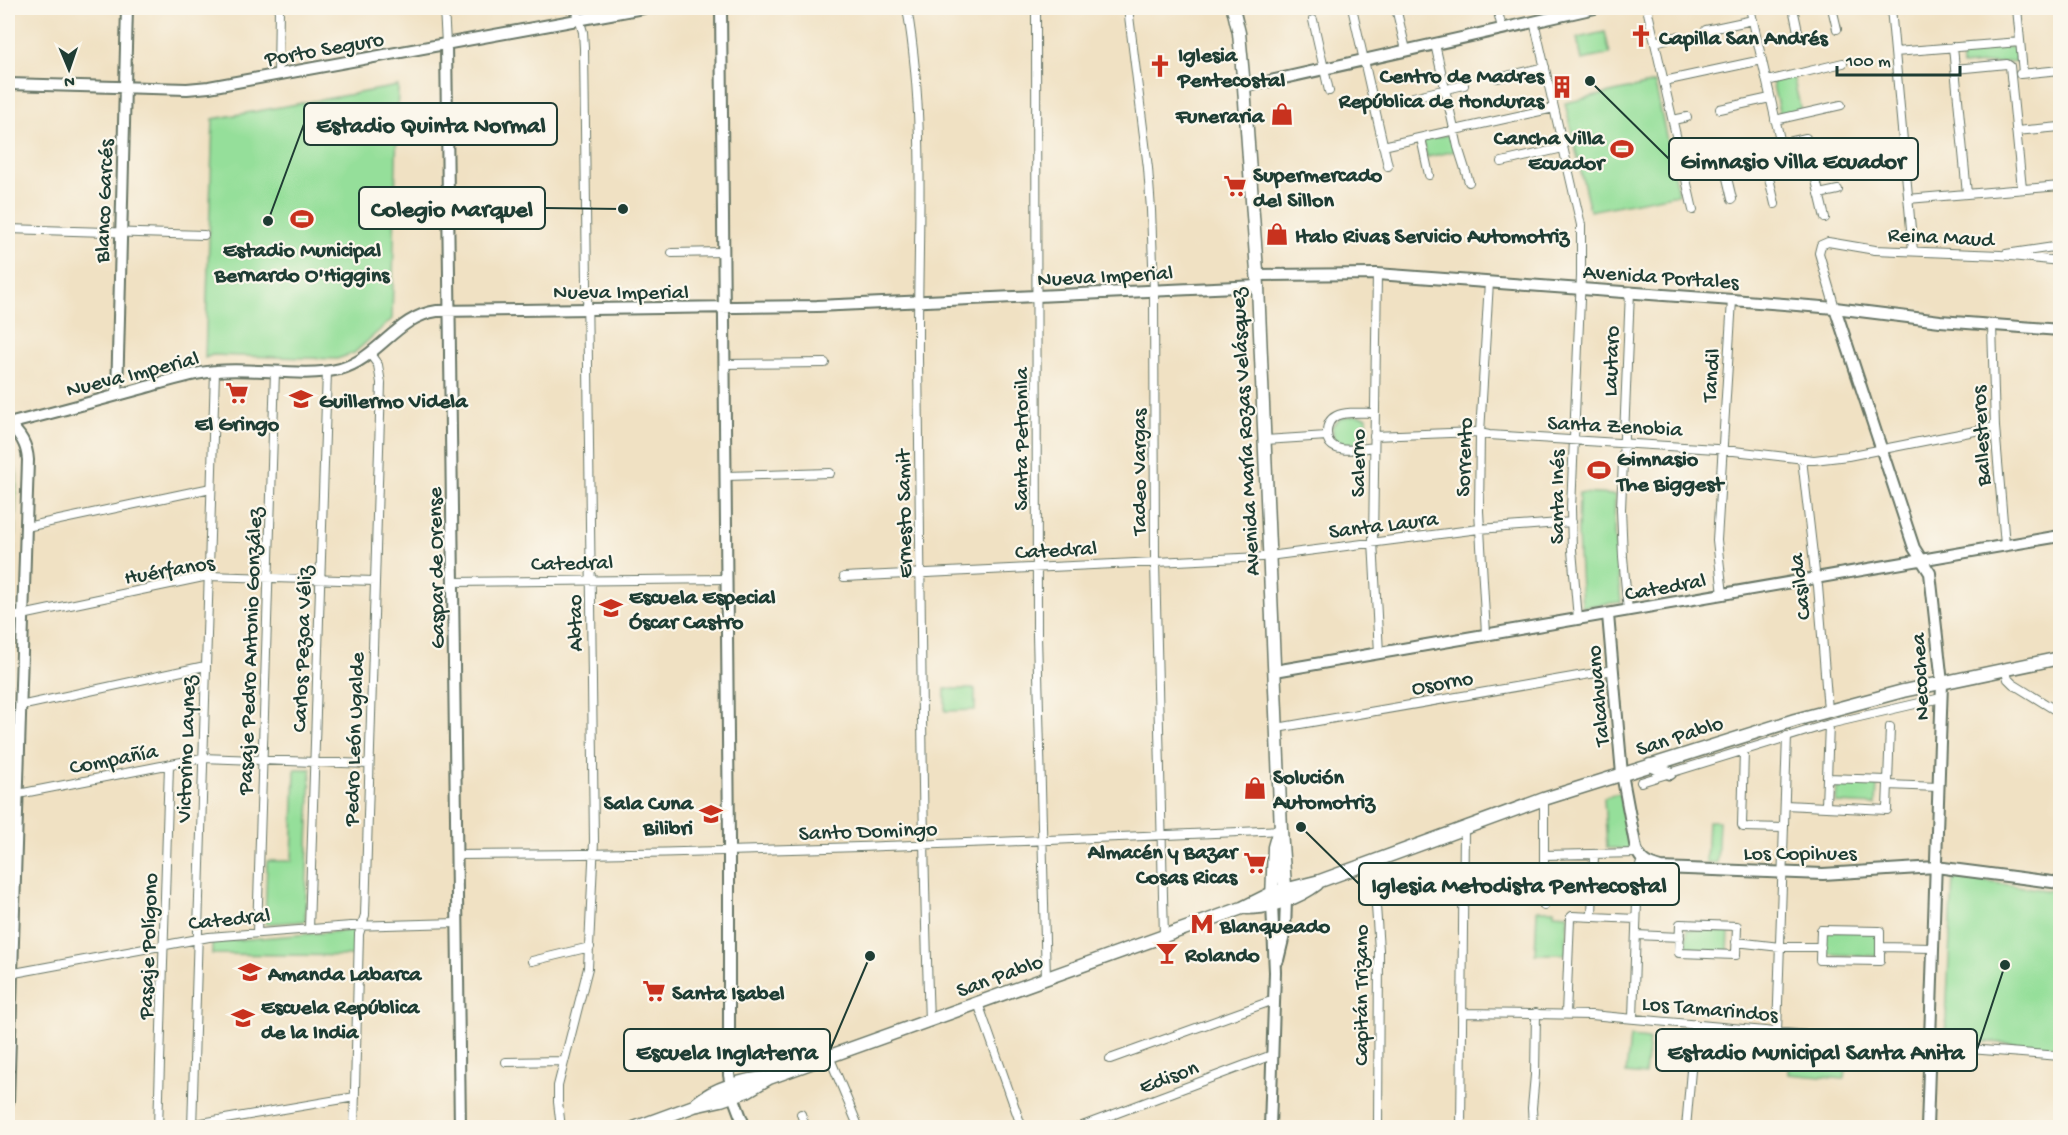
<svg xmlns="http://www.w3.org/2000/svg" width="2068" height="1135" font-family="'Gochi Hand',sans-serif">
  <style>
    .green { fill: #95df9a; stroke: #5a8e67; stroke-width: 1.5 }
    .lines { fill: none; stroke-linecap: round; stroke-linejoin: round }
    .street-casing { stroke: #687666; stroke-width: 10 }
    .secondary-casing { stroke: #687666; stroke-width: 14 }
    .primary-casing { stroke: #687666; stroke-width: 15 }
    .street { stroke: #fff; stroke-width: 8 }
    .secondary { stroke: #fff; stroke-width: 10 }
    .primary { stroke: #fff; stroke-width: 12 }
    .labels { text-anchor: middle; stroke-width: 4.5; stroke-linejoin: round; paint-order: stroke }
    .poi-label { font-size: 22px; font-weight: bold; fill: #1f3d34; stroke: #fbf7ec; text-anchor: start }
    .street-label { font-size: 22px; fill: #1f3d34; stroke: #fbf7ec }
    .leader { fill: none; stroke: #1f3d34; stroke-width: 2 }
    .callout-dot { fill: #1f3d34; stroke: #fbf7ec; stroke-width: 2 }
    .callout { fill: #fbf7ec; stroke: #1f3d34; stroke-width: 2 }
    .callout-label { font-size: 24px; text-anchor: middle; font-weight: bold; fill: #1f3d34 }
  </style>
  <rect width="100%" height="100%" fill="#fbf7ec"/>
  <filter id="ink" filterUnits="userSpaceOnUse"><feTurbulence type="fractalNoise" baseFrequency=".0167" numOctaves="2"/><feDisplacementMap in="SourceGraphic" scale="12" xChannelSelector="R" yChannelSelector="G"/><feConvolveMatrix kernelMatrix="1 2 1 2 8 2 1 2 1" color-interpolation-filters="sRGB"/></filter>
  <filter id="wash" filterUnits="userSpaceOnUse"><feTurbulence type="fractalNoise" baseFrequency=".008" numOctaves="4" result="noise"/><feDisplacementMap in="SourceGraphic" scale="24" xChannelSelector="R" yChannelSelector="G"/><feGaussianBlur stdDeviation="1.35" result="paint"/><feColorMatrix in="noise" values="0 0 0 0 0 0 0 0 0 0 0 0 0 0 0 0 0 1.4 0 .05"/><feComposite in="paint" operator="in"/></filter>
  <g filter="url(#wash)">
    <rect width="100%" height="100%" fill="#f0e1c3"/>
    <path class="green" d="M1605,32L1610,54L1582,60L1577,38Z
      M2018,46V61L1962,66L1961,51Z
      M1793,76L1801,111L1780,116L1772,81Z
      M1655,83L1678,194L1590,211L1565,103Z
      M398,86L392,319L354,353L337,359L212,355L205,358L213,119Z
      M1451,134L1455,151L1427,157L1423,140Z
      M1355,415L1367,417L1368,438C1355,446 1348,446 1334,440L1332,426L1341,418Z
      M9,436L17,475L13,587H8Z
      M1579,493L1615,495L1614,533L1621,602L1582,607L1578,535Z
      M945,689H975V710L945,711Z
      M295,769H311L305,921L265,924L267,861H292Z
      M1837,782L1877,784L1876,805L1836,803Z
      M1619,793L1631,849L1607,848L1604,798Z
      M1708,821H1719L1717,863L1706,862Z
      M1953,877L2060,892V1047L1945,1039Z
      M1537,910H1554V913L1568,914L1566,954H1535Z
      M1687,929L1729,931L1728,952L1686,950Z
      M355,930L356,956L212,954V942Z
      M1824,930H1877L1879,954L1875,956L1825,954Z
      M1630,1037L1649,1039L1645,1075L1626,1073Z
      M1790,1043L1847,1048L1844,1079L1788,1074Z"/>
  </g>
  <g filter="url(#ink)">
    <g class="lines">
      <g class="street-casing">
        <path id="street" d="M444,8L446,44
          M907,8C927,124 917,241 918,358C921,579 921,800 929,1021
          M1036,8L1037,635L1046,979
          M1128,8L1148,168L1151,210L1154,291L1155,562L1164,937
          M1396,8L1406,50
          M1497,8L1502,28
          M1647,8L1693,210
          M1750,8L1781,144
          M1793,8L1799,36
          M1832,8L1837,29
          M1891,8L1913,251
          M2017,8L2023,73
          M1353,12L1388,166
          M1313,20L1329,91
          M1534,21L1581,225V276L1571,508L1572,550L1578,619
          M1706,30L1753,20
          M1655,42L1679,36
          M1435,44L1458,147L1469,182
          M1953,47L1967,194
          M1895,52L2020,42
          M1955,69L2007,64L2010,66L2022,189
          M2020,74L2060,70
          M278,75L279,8
          M1498,78L1545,67
          M1664,81L1762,60
          M1767,81L1843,63
          M1413,97L1464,85
          M1720,109L1770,98
          M1673,120L1687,117
          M1775,120L1841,105
          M2016,131L2060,127
          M1421,138L1429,175
          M1383,146L1554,108
          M1762,148L1775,204
          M1810,154L1840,147
          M1722,157L1732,199
          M1502,162L1563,148
          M1683,166L1806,138L1825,218
          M1819,194L1838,190
          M1908,199L2060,186
          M8,229L204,235
          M672,253L723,252
          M2006,254L2060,246
          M1377,274L1373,541L1379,653
          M1835,308L1819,253L1821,245L1828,242L1875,250L2000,255L2060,261
          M1992,325L1995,427L2005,545
          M725,364L825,363
          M1374,436L1475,432L1489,435L1716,449L1814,460L1848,456L1995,427
          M1265,440L1327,436
          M1374,447C1359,449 1326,457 1327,432C1327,425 1330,419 1336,416C1346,411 1363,413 1374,413
          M1802,459L1815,572L1818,586L1828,710
          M726,476L830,473
          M26,527L211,488
          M844,577L1261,557L1479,529L1572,522
          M453,582L727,579
          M1723,595L1717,540L1732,300
          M1628,611L1623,557L1621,509L1630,291
          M8,618L208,576L375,581
          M1486,634L1479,511L1480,433L1489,282
          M2005,669L2008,679L2013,684L2060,713
          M20,706L205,666
          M1277,728L1613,670
          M1744,750L1742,825L1743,827L1784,828
          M1827,778L1887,780
          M1641,782L1829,724L1941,698
          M1888,785L1938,787
          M8,796L202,758L369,764
          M1785,805L1887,810L1890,727
          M1826,806L1829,724
          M457,855C732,854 1006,842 1281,830
          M1544,855L1637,853
          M1373,862L1379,950L1378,1128
          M1544,906V799
          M1592,916L1594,854
          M1680,924L1737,926L1736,955L1679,953Z
          M309,929L327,371
          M1821,930L1880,931V961L1820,960Z
          M257,933L275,371
          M1636,935L1680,937
          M1736,942L1780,947H1821
          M1880,947L1933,948
          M532,961L590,947
          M9,974L209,937L351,926L457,923
          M978,1003L1022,1128
          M1462,1013L1591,1015L1917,1045L2060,1056
          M1566,1014L1570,918L1572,916L1636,919
          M1633,1018L1638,871L1642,860
          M1777,1032L1787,736
          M829,1056L859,1128
          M1110,1059L1274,1000
          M506,1062L564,1061
          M801,1114L806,1128
          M667,1116L671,1128
          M158,1128L169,765
          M172,1128L355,1097
          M192,1128L215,371
          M354,1128L359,934L365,915L381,383L378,365L370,354
          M561,1128L558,1102V1086L588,968L594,841L584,48L583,32L576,8
          M1077,1128L1272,1055
          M1461,1128L1464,828
          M1533,1128L1532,1108L1535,1075L1536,1013
          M1686,1128L1695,1024"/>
      </g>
      <g class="secondary-casing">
        <path id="secondary" d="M721,8L729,840V1075L733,1096L745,1128
          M446,44L460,1128
          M8,84L187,89L209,87L643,8
          M1244,87L1595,8
          M1257,275L1377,274L1732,300L1835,308L1940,321L2060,330
          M1835,308L1914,548L1930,573L1942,683L1927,1128
          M117,395L127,8
          M8,424C52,413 96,401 140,389C165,382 191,373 216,371C254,367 304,378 340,369C378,359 397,316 437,311L817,306L1258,286
          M8,424C20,433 27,444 28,460L8,1102
          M1608,615L1622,774L1636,849C1641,862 1649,865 1661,868L1823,874L1936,867L2060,883
          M1275,671L2060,536
          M1278,960L1285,931L1286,900
          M1270,1128L1275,972L1272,904"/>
      </g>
      <g class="primary-casing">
        <path id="primary" d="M1233,8L1239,33L1244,87L1258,286L1281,830L1286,900
          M1650,765L1670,773
          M1272,899L1274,847L1278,833
          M1247,908C1270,908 1299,898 1317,884
          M697,1103C714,1088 743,1080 765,1078
          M634,1128L694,1106L721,1100L747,1091L769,1078L1242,908L1272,893L1320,881L1544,799L1795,720L1903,691L2060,658"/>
      </g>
      <use href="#street" class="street"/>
      <use href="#secondary" class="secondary"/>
      <use href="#primary" class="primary"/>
    </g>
  </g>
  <defs>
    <g id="church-bare" transform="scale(1.8)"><path d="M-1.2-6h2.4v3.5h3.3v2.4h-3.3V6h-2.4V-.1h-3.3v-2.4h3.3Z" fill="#c8321e" stroke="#fbf7ec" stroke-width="2.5" paint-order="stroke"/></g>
    <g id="building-bare" transform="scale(1.8)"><path d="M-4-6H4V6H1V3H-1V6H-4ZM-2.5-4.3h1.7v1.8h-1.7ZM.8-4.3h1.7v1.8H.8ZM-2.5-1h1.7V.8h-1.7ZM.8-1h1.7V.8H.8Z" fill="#c8321e" stroke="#fbf7ec" stroke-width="2.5" paint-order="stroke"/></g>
    <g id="shop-bare" transform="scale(1.8)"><path d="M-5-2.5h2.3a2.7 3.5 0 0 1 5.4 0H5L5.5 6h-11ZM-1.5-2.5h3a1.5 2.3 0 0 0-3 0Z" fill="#c8321e" stroke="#fbf7ec" stroke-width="2.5" paint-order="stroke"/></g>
    <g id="stadium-bare" transform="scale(1.8)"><path d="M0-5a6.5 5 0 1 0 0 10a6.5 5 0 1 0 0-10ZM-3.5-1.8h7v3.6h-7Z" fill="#c8321e" stroke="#fbf7ec" stroke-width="2.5" paint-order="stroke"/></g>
    <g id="supermarket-bare" transform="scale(1.8)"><path d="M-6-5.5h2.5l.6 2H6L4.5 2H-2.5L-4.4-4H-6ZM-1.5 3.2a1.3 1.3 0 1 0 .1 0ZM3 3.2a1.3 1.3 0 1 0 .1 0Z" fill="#c8321e" stroke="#fbf7ec" stroke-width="2.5" paint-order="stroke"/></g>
    <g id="school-bare" transform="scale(1.8)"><path d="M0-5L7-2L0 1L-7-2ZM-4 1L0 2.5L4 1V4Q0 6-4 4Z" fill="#c8321e" stroke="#fbf7ec" stroke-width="2.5" paint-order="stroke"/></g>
    <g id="metro-bare" transform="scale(1.8)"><path d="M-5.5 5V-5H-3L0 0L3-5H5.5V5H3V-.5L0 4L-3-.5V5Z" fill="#c8321e" stroke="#fbf7ec" stroke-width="2.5" paint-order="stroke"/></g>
    <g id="bar-bare" transform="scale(1.8)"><path d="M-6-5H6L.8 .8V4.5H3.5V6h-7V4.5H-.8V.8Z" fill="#c8321e" stroke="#fbf7ec" stroke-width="2.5" paint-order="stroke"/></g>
  </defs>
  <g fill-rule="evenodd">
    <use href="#church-bare" x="1641" y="36"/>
    <use href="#church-bare" x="1160" y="66"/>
    <use href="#building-bare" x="1562" y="87"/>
    <use href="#shop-bare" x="1282" y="114"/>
    <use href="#stadium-bare" x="1622" y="149"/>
    <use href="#supermarket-bare" x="1235" y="186"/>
    <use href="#stadium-bare" x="302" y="219"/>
    <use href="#shop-bare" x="1277" y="234"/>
    <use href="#supermarket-bare" x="237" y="393"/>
    <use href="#school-bare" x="301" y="399"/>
    <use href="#stadium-bare" x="1599" y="470"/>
    <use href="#school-bare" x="611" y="608"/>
    <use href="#shop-bare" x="1255" y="788"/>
    <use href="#school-bare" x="711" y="814"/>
    <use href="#supermarket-bare" x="1255" y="863"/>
    <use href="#metro-bare" x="1202" y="924"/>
    <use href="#bar-bare" x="1167" y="953"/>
    <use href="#school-bare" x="250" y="972"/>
    <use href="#supermarket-bare" x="654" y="991"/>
    <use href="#school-bare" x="243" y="1018"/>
  </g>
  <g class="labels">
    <g class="poi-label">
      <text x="1659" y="44">Capilla San Andrés</text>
      <text x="1178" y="61">Iglesia<tspan x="1178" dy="25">Pentecostal</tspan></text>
      <text x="1544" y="82" text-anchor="end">Centro de Madres<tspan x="1544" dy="25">República de Honduras</tspan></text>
      <text x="1264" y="122" text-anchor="end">Funeraria</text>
      <text x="1604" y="144" text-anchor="end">Cancha Villa<tspan x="1604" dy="25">Ecuador</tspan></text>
      <text x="1253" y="181">Supermercado<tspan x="1253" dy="25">del Sillon</tspan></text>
      <text x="1295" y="242">Italo Rivas Servicio Automotriz</text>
      <text x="302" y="256" text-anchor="middle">Estadio Municipal<tspan x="302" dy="25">Bernardo O'Higgins</tspan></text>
      <text x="319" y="407">Guillermo Videla</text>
      <text x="237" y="430" text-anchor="middle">El Gringo</text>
      <text x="1617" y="465">Gimnasio<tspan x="1617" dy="25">The Biggest</tspan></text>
      <text x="629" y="603">Escuela Especial<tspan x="629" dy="25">Óscar Castro</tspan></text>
      <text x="1273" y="783">Solución<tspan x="1273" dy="25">Automotriz</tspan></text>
      <text x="693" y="809" text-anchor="end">Sala Cuna<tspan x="693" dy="25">Bilibri</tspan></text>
      <text x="1237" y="858" text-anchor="end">Almacén y Bazar<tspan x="1237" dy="25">Cosas Ricas</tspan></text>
      <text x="1220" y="932">Blanqueado</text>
      <text x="1185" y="961">Rolando</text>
      <text x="268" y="980">Amanda Labarca</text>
      <text x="672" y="999">Santa Isabel</text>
      <text x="261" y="1013">Escuela República<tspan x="261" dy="25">de la India</tspan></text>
    </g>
    <g class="street-label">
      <text transform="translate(324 47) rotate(-10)" y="8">Porto Seguro</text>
      <text transform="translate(102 201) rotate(-88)" y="8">Blanco Garcés</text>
      <text transform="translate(1941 235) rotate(3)" y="8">Reina Maud</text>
      <text transform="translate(1105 274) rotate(-3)" y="8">Nueva Imperial</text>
      <text transform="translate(1661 275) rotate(4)" y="8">Avenida Portales</text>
      <text x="621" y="298">Nueva Imperial</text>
      <text transform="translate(1609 361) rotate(-88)" y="8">Lautaro</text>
      <text transform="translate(132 372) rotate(-14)" y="8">Nueva Imperial</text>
      <text transform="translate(1709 375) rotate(-86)" y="8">Tandil</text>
      <text transform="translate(1615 424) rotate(3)" y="8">Santa Zenobia</text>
      <text transform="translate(1243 432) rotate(-93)" y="8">Avenida María Rozas Velásquez</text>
      <text transform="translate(1979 436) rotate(-93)" y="8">Ballesteros</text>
      <text transform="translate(1019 439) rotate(-90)" y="8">Santa Petronila</text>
      <text transform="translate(1462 457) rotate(-88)" y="8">Sorrento</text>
      <text transform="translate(1356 463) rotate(-90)" y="8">Salerno</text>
      <text transform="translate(1137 472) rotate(-90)" y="8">Tadeo Vargas</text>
      <text transform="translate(1555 497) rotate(-90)" y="8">Santa Inés</text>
      <text transform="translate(902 514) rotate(-91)" y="8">Ernesto Samit</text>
      <text transform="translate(1383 523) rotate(-7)" y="8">Santa Laura</text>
      <text transform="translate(1056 548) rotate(-3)" y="8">Catedral</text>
      <text transform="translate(572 561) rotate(-1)" y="8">Catedral</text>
      <text transform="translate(169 568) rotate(-10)" y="8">Huérfanos</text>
      <text transform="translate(434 568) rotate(-91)" y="8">Gaspar de Orense</text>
      <text transform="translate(1665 585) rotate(-10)" y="8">Catedral</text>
      <text transform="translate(1798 587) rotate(-97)" y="8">Casilda</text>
      <text transform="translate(573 623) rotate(-91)" y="8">Abtao</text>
      <text transform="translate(300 649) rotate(-88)" y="8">Carlos Pezoa Véliz</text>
      <text transform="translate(248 651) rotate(-88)" y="8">Pasaje Pedro Antonio González</text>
      <text transform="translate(1918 677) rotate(-93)" y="8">Necochea</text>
      <text transform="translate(1442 681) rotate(-10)" y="8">Osorno</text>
      <text transform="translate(1596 696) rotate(-95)" y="8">Talcahuano</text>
      <text transform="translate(1679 734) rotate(-18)" y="8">San Pablo</text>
      <text transform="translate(352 739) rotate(-88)" y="8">Pedro León Ugalde</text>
      <text transform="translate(184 749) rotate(-88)" y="8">Victorino Laynez</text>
      <text transform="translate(113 757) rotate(-11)" y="8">Compañía</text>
      <text transform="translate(868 829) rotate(-2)" y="8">Santo Domingo</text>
      <text x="1800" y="859">Los Copihues</text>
      <text transform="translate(229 917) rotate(-6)" y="8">Catedral</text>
      <text transform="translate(146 946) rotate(-88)" y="8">Pasaje Polígono</text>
      <text transform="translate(999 974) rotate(-20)" y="8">San Pablo</text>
      <text transform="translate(1359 995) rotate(-90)" y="8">Capitán Trizano</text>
      <text transform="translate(1710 1007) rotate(5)" y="8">Los Tamarindos</text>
      <text transform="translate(1168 1075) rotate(-20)" y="8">Edison</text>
    </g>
  </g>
  <path class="leader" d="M268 221L304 124M1590 81L1669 159M623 209L545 208M1301 827L1359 884M870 956L830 1050M2005 965L1977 1050"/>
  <g class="callout-dot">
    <circle cx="268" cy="221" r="6"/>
    <circle cx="1590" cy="81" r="6"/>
    <circle cx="623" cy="209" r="6"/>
    <circle cx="1301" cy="827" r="6"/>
    <circle cx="870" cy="956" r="6"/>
    <circle cx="2005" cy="965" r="6"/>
  </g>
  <g class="callout">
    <rect x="304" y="103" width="253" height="42" rx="6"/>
    <rect x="1669" y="138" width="249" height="42" rx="6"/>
    <rect x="359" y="187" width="186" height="42" rx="6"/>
    <rect x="1359" y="863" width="320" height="42" rx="6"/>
    <rect x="624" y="1029" width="206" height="42" rx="6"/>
    <rect x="1656" y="1029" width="321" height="42" rx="6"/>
  </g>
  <g class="callout-label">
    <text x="431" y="132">Estadio Quinta Normal</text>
    <text x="1793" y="168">Gimnasio Villa Ecuador</text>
    <text x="452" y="216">Colegio Marquel</text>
    <text x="1519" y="892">Iglesia Metodista Pentecostal</text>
    <text x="727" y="1059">Escuela Inglaterra</text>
    <text x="1816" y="1059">Estadio Municipal Santa Anita</text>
  </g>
  <rect width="2068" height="1135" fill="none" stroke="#fbf7ec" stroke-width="30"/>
  <g transform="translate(69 69) rotate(178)" stroke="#fbf7ec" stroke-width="4.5" paint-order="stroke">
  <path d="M0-4.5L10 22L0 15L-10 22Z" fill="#1f3d34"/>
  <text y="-9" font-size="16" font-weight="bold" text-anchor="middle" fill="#1f3d34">N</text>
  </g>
  <path d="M1837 66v9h123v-9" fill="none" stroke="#1f3d34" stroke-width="3"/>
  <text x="1846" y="66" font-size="18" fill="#1f3d34" stroke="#fbf7ec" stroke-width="4.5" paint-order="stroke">100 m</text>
</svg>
